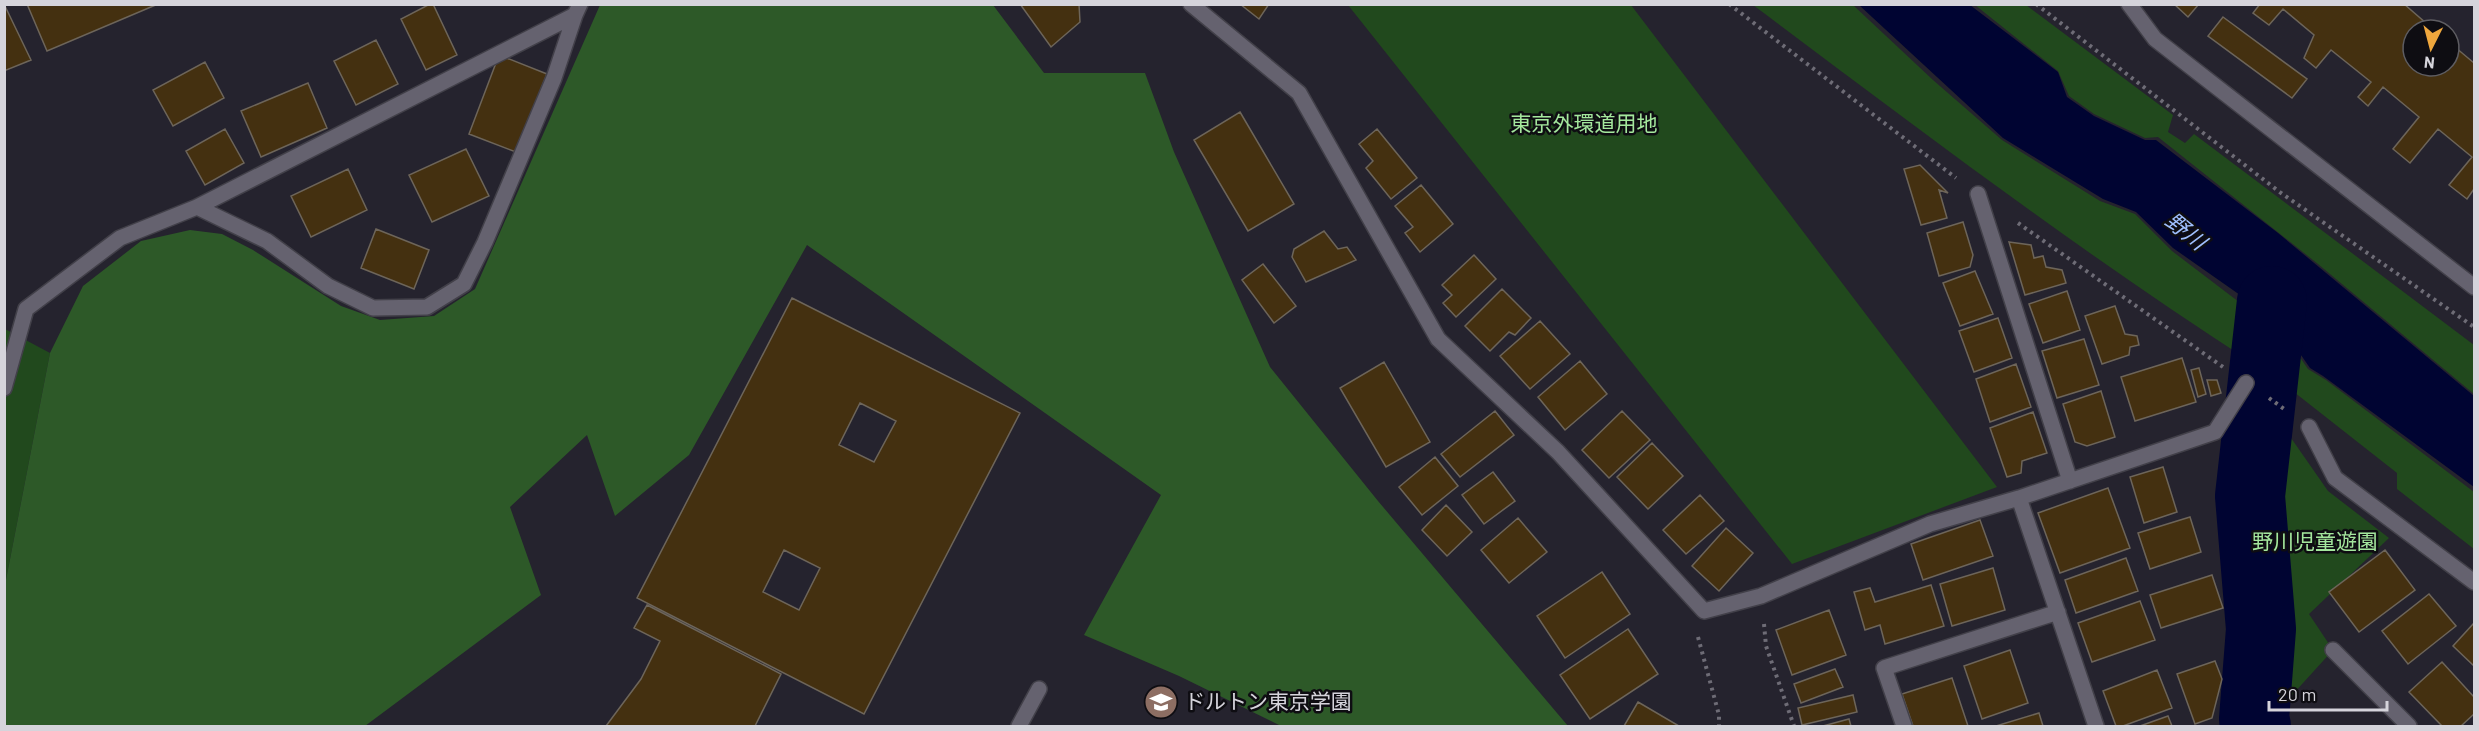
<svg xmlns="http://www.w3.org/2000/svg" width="2479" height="731" font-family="Barlow,'Noto Sans JP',sans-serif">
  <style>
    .green { fill: #21491d }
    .forest { fill: #2d5928 }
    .water { fill: #000432 }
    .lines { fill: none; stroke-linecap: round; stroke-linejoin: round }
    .river { stroke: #000432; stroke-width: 70 }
    .building { fill: #443010; stroke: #6d655a; stroke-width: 1.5; fill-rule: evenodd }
    .minor-casing { stroke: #424049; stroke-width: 18 }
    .path { stroke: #6e6c76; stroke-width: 4; stroke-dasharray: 3 4.5; stroke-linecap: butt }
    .minor { stroke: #65626f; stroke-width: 15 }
    .labels { text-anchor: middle; stroke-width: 5; stroke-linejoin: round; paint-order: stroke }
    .park-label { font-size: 21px; fill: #a4e79d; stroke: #0e0d12 }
    .poi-label { font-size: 21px; fill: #d5d4db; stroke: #0e0d12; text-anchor: start }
    .water-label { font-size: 22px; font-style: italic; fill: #9fbffe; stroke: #0e0d12 }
  </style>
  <rect width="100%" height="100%" fill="#25232e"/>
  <path class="green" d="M1348,5H1631L1997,487L1792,564Z
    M1753,5H1853L1933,80L2002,140L2100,201L2135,214L2172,251L2239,302L2251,362C2079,251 1916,127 1753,5Z
    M1975,5H2026L2173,115L2168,132L2185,143L2194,134L2474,345V394L2318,264L2158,137L2145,138L2094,114L2069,96L2058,71Z
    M5,329L50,353L5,585Z
    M2293,347L2308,369L2326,380L2474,492V549L2397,489V473L2276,378L2278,359Z
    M2280,422L2328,491L2389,538L2309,614L2333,650L2264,726L2271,630L2266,505Z"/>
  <path class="forest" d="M600,5H993L1044,73H1145L1174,152L1270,367L1378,501L1568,726H1281L1179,676L1084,635L1161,495L807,245L689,455L615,516L587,435L510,507L541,595L365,726H5V585L50,353L83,286L141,241L190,230L222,234L253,250L341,306L380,320L434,316L475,289Z"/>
  <path class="water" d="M1859,5H1970L2058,72L2067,97L2094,116L2145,140H2156L2278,233L2474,396V487L2323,376L2310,368L2294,345L2277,358L2273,376L2253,356L2245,310L2240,295L2173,248L2136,212L2103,199L2003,138Z"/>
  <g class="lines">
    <path class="river" d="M2256,726L2254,719L2261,629L2250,496L2272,301"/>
  </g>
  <path class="building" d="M4,4L31,60L4,71Z
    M27,4H158L47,51Z
    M430,4H433L457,55L426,70L401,19Z
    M1020,4H1079L1080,22L1051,47Z
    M1240,4H1269L1259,19Z
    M2174,4H2199L2188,17Z
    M2260,4H2404L2434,30H2413V66H2449V42L2474,63V189L2467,199L2449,185L2472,157L2438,129L2410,163L2393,149L2419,117L2383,87L2368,106L2358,97L2371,82L2331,50L2316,68L2304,58L2314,35L2283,9L2269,25L2253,13Z
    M2223,17L2307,79L2292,98L2208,36Z
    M376,40L398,84L356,105L334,61Z
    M499,55L547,74L516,152L469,134Z
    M205,62L224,98L173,126L153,90Z
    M308,83L327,128L261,157L241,111Z
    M1240,112L1294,204L1248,231L1194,140Z
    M225,129L244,163L205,185L186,151Z
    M1377,129L1417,178L1391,199L1366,168L1373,161L1359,144Z
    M466,149L489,196L432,222L409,175Z
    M1920,165L1948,193L1939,190L1947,218L1921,225L1904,169Z
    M348,169L367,210L311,237L291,196Z
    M1421,185L1453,224L1420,252L1405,233L1413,227L1395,206Z
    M1963,222L1973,255L1970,267L1939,276L1927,233Z
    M376,229L429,250L414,289L361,268Z
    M1324,231L1338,249L1347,247L1356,260L1306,282L1292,257L1294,249Z
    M2009,242L2031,245L2034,258L2043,256L2046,267L2062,270L2066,283L2025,295Z
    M1474,255L1496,279L1456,317L1443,303L1452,295L1442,285Z
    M1263,264L1296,306L1274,323L1242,280Z
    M1975,271L1993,314L1960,326L1943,283Z
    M1502,289L1531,318L1515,335L1509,332L1490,351L1465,326Z
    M2067,291L2080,330L2043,343L2029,304Z
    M792,298L1020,413L864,714L637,598ZM860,403L896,421L874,462L839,445ZM784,550L820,568L799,610L763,592Z
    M2115,306L2125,334L2137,336L2139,345L2130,347L2129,355L2102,364L2085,316Z
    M1998,318L2012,358L1974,372L1959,331Z
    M1540,321L1570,354L1530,389L1500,356Z
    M2084,339L2099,385L2057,398L2042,351Z
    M2182,358L2196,402L2135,421L2121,377Z
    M1580,361L1607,394L1565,430L1538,397Z
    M1384,362L1430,442L1386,467L1340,388Z
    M2016,364L2031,407L1990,422L1976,379Z
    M2199,368L2206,394L2198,397L2191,370Z
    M2207,380H2217L2221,393L2211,396Z
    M2101,391L2115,437L2087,446L2075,442L2063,404Z
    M1495,411L1514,435L1460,477L1441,454Z
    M1622,411L1650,440L1609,478L1582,450Z
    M2033,412L2047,453L2022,461L2021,473L2007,477L1990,428Z
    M1652,443L1683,476L1648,509L1617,477Z
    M1435,457L1458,486L1422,515L1399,487Z
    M2163,467L2177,512L2144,523L2130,477Z
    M1493,472L1515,501L1484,524L1462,495Z
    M2108,488L2130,548L2060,573L2038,513Z
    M1700,495L1724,521L1686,554L1663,530Z
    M1446,505L1472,532L1447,556L1422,530Z
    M2190,517L2201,552L2150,569L2138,533Z
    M1518,518L1547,552L1509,583L1481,550Z
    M1980,520L1993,556L1923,580L1911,544Z
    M1726,528L1753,553L1719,591L1692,566Z
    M2385,550L2415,590L2359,632L2329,592Z
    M2126,558L2138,591L2076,613L2065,580Z
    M1993,568L2005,610L1952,626L1940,584Z
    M1602,572L1630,614L1565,658L1537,616Z
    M2212,575L2223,608L2161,628L2150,595Z
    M1931,585L1944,626L1885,644L1880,625L1865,630L1854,592L1870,588L1875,602Z
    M2429,594L2456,626L2408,664L2382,631Z
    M2140,601L2155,640L2092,662L2078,623Z
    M647,605L781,674L755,726H606L641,679L660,641L634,628Z
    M1829,610L1846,655L1792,675L1776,630Z
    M2474,623V666L2453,646Z
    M1628,629L1658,674L1590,719L1560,675Z
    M2010,650L2028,703L1982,719L1964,666Z
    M2215,661L2222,679L2212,718L2195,724L2177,674Z
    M2442,662L2474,697V714L2461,726H2442L2409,692Z
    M1835,669L1843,687L1801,703L1794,684Z
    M2157,670L2172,708L2123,726H2116L2103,691Z
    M1952,678L1968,726H1913L1902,694Z
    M1853,695L1857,712L1802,725L1798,708Z
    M1638,702L1679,726H1624Z
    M2039,713L2043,726H1996Z
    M2168,716L2172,726H2140Z
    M1849,719L1851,726H1823Z"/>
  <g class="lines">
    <g class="minor-casing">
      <path id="minor" d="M1191,4L1299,93L1438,339L1558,452L1704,611L1761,596L1930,524L2019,498L2215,432L2246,383
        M2129,4L2155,39L2474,287
        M1978,194L2070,481
        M197,207L267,241L328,286L373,308L427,307L464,284L485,242L554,78L575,15
        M4,388L26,309L120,238L197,207L575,15L580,4
        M2309,427L2335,478L2474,582
        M2019,498L2096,726
        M2333,650L2409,726
        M1019,726L1039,689
        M1904,726L1884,668L2058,612"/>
    </g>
    <path class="path" d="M1729,4L1956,178
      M2036,4L2281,193L2474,327
      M2018,223L2223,367
      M2269,398L2287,411
      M1764,624L1766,646L1794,726
      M1698,637L1719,715V726"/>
    <use href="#minor" class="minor"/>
  </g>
  <defs>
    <g id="school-disc" transform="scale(1.725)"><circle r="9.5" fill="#8d6e63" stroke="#0e0d12"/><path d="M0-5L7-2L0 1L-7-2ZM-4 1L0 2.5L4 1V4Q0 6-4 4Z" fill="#fff"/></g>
  </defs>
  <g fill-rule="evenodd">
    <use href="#school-disc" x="1161" y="702"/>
  </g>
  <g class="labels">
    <g class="park-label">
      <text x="1584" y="131">東京外環道用地</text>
      <text x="2315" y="549">野川児童遊園</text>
    </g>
    <g class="poi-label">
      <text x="1184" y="709">ドルトン東京学園</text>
    </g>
    <g class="water-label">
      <text transform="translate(2186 231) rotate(39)" y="8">野川</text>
    </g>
  </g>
  <rect width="2479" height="731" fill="none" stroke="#d5d4db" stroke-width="12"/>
  <g transform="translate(2431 48) rotate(186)"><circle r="28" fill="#0e0d12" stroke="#5e5d62" stroke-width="1.5"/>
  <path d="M0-4.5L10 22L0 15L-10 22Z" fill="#efa73d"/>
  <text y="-9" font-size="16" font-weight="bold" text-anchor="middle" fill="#d5d4db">N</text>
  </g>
  <path d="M2269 701v9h118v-9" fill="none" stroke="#d5d4db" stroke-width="3"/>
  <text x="2278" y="701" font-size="18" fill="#d5d4db" stroke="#0e0d12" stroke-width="4.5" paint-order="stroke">20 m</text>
</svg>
